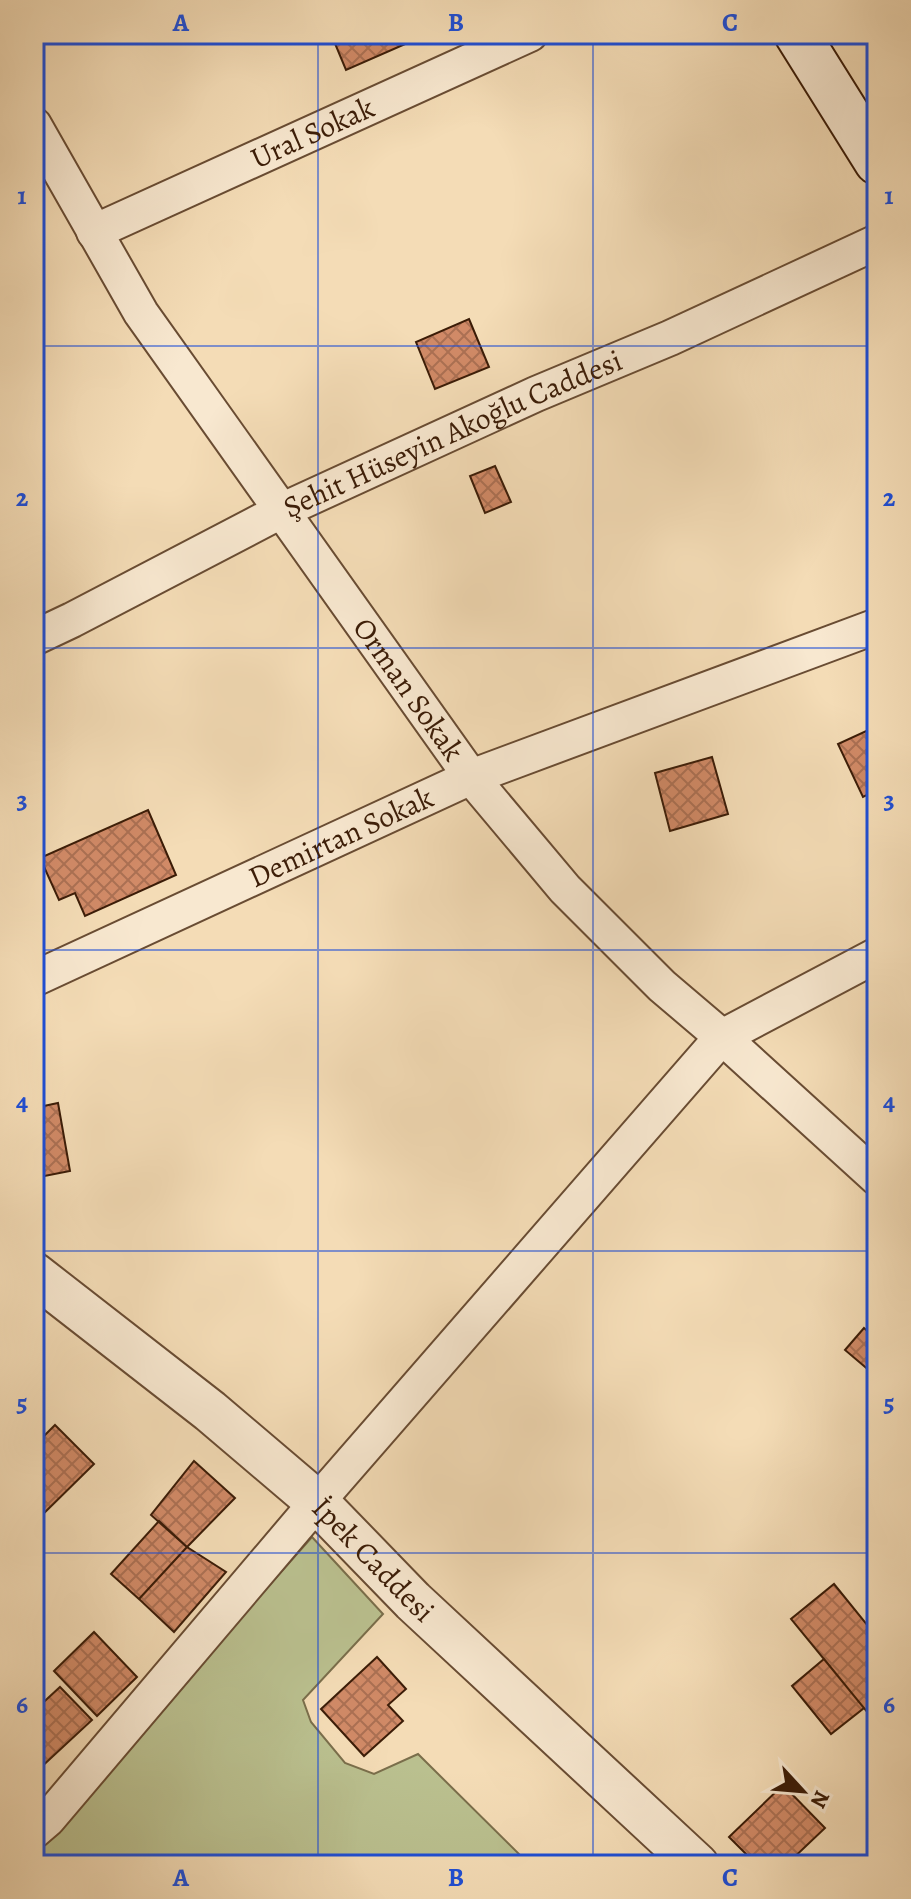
<svg xmlns="http://www.w3.org/2000/svg" width="911" height="1899" font-family="Alegreya,serif">
  <style>
    .grass { fill: #bac08f; stroke: #7a6e4b; stroke-width: 2 }
    .building { fill: url(#building-cross-hatch); stroke: #3b1c07; stroke-width: 2 }
    .lines { fill: none; stroke-linecap: round; stroke-linejoin: round }
    .minor-casing { stroke: #694c33; stroke-width: 38 }
    .tertiary-casing { stroke: #694c33; stroke-width: 46 }
    .secondary-casing { stroke: #3b1c07; stroke-width: 48 }
    .minor { stroke: #f8e8d0; stroke-width: 34 }
    .tertiary { stroke: #f8e8d0; stroke-width: 42 }
    .secondary { stroke: #f8e8d0; stroke-width: 44 }
    .grid { fill: none; stroke: #1d4ed8; stroke-width: 2; stroke-opacity: 0.55 }
    .labels { text-anchor: middle; stroke-width: 6; stroke-linejoin: round; paint-order: stroke }
    .street-label { font-size: 30px; fill: #3b1c07; stroke: #f8e8d0 }
    .neatline { fill: none; stroke: #1d4ed8; stroke-width: 3 }
    .grid-label { font-size: 26px; text-anchor: middle; font-weight: bold; fill: #1d4ed8 }
  </style>
  <defs>
    <pattern id="building-cross-hatch" width="8" height="8" patternUnits="userSpaceOnUse" patternTransform="scale(2)"><rect width="8" height="8" fill="#d18a67"/><path d="M0 0l8 8M0 8l8-8" fill="none" stroke="#ab7053"/></pattern>
  </defs>
  <rect width="100%" height="100%" fill="#f4dcb6"/>
  <filter id="stains"><feTurbulence type="fractalNoise" baseFrequency=".0025" numOctaves="4"/><feColorMatrix values="0 0 0 0 .2 0 0 0 0 .09 0 0 0 0 .02 0 0 0 .5 -.17"/></filter>
  <radialGradient id="worn" r=".72"><stop offset=".6" stop-color="#630" stop-opacity="0"/><stop offset="1" stop-color="#630" stop-opacity=".3"/></radialGradient>
  <path class="grass" d="M312,1537L383,1614L303,1700L311,1722L345,1763L374,1774L418,1754L530,1865H34V1846L53,1829Z"/>
  <path class="building" d="M331,34H428L346,70Z
    M469,319L489,367L435,389L416,342Z
    M495,466L511,502L485,513L470,476Z
    M877,726V790L863,797L838,744Z
    M712,757L728,814L670,831L655,773Z
    M148,810L176,875L85,916L75,893L59,900L40,858Z
    M58,1103L70,1171L34,1178V1108Z
    M864,1328L877,1339V1377L845,1350Z
    M55,1425L94,1464L36,1521L34,1519V1446Z
    M194,1461L235,1498L187,1547L151,1515Z
    M159,1521L187,1547L139,1599L111,1574Z
    M187,1547L226,1572L174,1632L139,1599Z
    M834,1584L877,1637V1724L791,1619Z
    M94,1632L137,1677L97,1716L54,1671Z
    M377,1657L406,1689L388,1705L403,1721L364,1756L321,1709Z
    M824,1659L864,1708L831,1734L792,1686Z
    M60,1687L92,1720L37,1771L34,1767V1711Z
    M783,1785L825,1828L786,1865H757L729,1837Z"/>
  <g class="lines">
    <g class="minor-casing">
      <g id="minor">
        <path id="s1" d="M34,125L141,313L471,777L565,889L662,986L722,1037L877,1178"/>
        <path id="s2" d="M94,232L530,34"/>
        <path id="s3" d="M34,638L72,620L281,511L536,394L670,338L877,242"/>
        <path id="s4" d="M34,979L471,777L877,626"/>
        <path d="M34,1831L48,1819L317,1502L722,1037L877,955"/>
      </g>
    </g>
    <g class="tertiary-casing">
      <g id="tertiary">
        <path id="s5" d="M34,1274L210,1411L317,1502L413,1601L697,1865"/>
      </g>
    </g>
    <g class="secondary-casing">
      <path id="secondary" d="M797,34L877,162"/>
    </g>
    <use href="#minor" class="minor"/>
    <use href="#tertiary" class="tertiary"/>
    <use href="#secondary" class="secondary"/>
  </g>
  <path class="grid" d="M318,34V1865M593,34V1865M34,346H877M34,648H877M34,950H877M34,1251H877M34,1553H877"/>
  <g class="labels">
    <g class="street-label">
      <text dy="10" stroke="none"><textPath href="#s2" startOffset="240">Ural Sokak</textPath></text>
      <text dy="10" stroke="none"><textPath href="#s3" startOffset="466">Şehit Hüseyin Akoğlu Caddesi</textPath></text>
      <text dy="10" stroke="none"><textPath href="#s1" startOffset="678">Orman Sokak</textPath></text>
      <text dy="10" stroke="none"><textPath href="#s4" startOffset="338">Demirtan Sokak</textPath></text>
      <text dy="10" stroke="none"><textPath href="#s5" startOffset="444">İpek Caddesi</textPath></text>
    </g>
  </g>
  <rect width="911" height="1899" fill="none" stroke="#f4dcb6" stroke-width="88"/>
  <g transform="translate(803 1791) rotate(116)" stroke="#f8e8d0" stroke-width="6" paint-order="stroke">
  <path d="M0-6L14 30L0 20L-14 30Z" fill="#3b1c07"/>
  <text y="-12" font-size="22" font-weight="bold" text-anchor="middle" fill="#3b1c07">N</text>
  </g>
  <rect x="44" y="44" width="823" height="1811" class="neatline"/>
  <g class="grid-label">
    <text x="181" y="31">A</text>
    <text x="456" y="31">B</text>
    <text x="730" y="31">C</text>
    <text x="22" y="204">1</text>
    <text x="889" y="204">1</text>
    <text x="22" y="506">2</text>
    <text x="889" y="506">2</text>
    <text x="22" y="808">3</text>
    <text x="889" y="808">3</text>
    <text x="22" y="1110">4</text>
    <text x="889" y="1110">4</text>
    <text x="22" y="1411">5</text>
    <text x="889" y="1411">5</text>
    <text x="22" y="1713">6</text>
    <text x="889" y="1713">6</text>
    <text x="181" y="1886">A</text>
    <text x="456" y="1886">B</text>
    <text x="730" y="1886">C</text>
  </g>
  <rect width="100%" height="100%" filter="url(#stains)"/>
  <rect width="100%" height="100%" fill="url(#worn)"/>
</svg>
